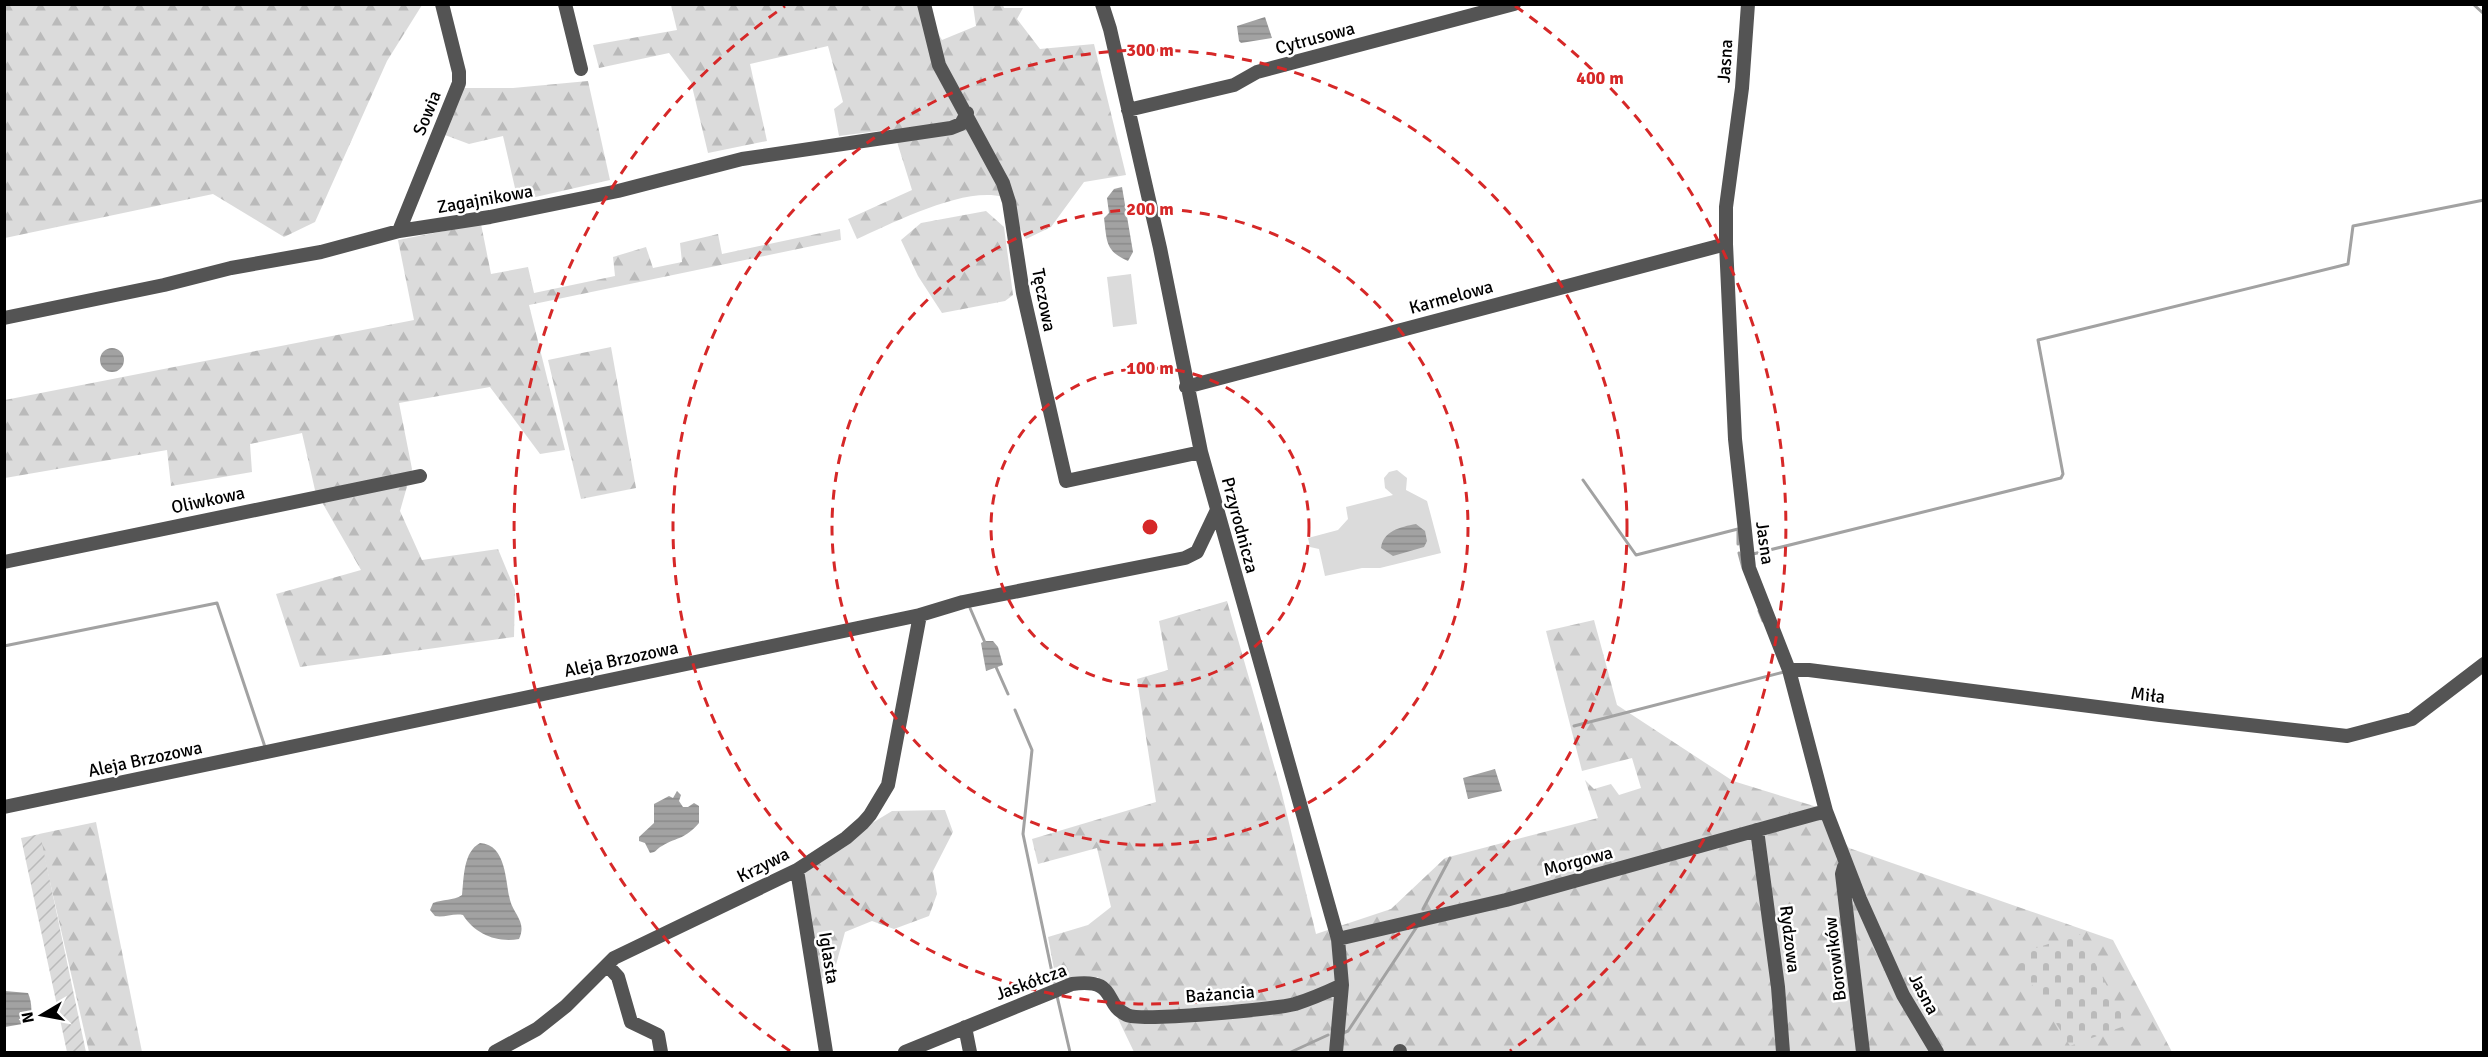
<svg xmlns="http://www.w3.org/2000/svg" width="2488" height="1057" font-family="Signika,sans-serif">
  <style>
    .forest { fill: url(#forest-firs) }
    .cemetery { fill: url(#cemetery-stones) }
    .garden { fill: url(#garden-furrows) }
    .pitch { fill: #dbdbdb }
    .water { fill: url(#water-rules) }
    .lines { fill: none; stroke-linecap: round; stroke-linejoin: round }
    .stream { stroke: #a2a2a2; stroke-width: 3 }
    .minor { stroke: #545454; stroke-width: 14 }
    .ring { fill: none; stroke: #d62828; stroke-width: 3; stroke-dasharray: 10 8 }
    .labels { text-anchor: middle; stroke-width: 5; stroke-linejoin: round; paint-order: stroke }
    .street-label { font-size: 18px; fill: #000; stroke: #fff }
    .centre { fill: #d62828; stroke: #fff; stroke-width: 3 }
    .ring-label { font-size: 18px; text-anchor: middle; font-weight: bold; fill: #d62828; stroke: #fff; stroke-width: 5; stroke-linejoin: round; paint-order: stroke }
  </style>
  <defs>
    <pattern id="forest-firs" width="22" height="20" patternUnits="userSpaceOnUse" patternTransform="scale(1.5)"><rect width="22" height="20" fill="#dbdbdb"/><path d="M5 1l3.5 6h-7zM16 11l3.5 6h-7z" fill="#bababa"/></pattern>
    <pattern id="cemetery-stones" width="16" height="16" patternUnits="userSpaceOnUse" patternTransform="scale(1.5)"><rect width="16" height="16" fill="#dbdbdb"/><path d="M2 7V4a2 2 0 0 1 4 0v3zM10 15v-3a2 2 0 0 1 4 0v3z" fill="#bababa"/></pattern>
    <pattern id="garden-furrows" width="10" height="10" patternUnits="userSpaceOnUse" patternTransform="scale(1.5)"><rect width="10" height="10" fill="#dbdbdb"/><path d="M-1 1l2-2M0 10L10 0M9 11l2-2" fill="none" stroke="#bababa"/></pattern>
    <pattern id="water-rules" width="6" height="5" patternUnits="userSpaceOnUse" patternTransform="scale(1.5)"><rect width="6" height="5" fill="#a2a2a2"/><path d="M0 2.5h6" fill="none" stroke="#8a8a8a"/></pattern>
  </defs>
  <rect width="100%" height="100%" fill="#fff"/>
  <path class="forest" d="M4,5L5,4L422,5L387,61L315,222L284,237L213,194L5,238Z
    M671,5H921L942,40L976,26L973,5H1003L1004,8H1023L1017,19L1040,49L1094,44L1126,175L1084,182L1051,227L1026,239L1003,197C964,186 893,223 857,239L848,219L912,190L893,129L839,136L834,109L843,102L828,46L750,64L767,141L708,153L691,82L669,53L599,68L593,45L677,30Z
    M588,81L610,180L518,201L503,136L469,144L445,135L461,88H513Z
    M986,211L1004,227L1013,295L1005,301L942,313L918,276L901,240L921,223Z
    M481,224L491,274L528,267L534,293L615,276L613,257L646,247L653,268L682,262L680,243L718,234L722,254L840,229L841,240L529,305L565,450L540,454L490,387L399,403L412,469L400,511L422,560L498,549L515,590L514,637L300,667L276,594L361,570L315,490L302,433L250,444L252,472L171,486L167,450L5,478V400L414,320L398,240Z
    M611,347L636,488L581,499L548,360Z
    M1227,601L1281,790L1316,934L1391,909L1445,858L1598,818L1585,780L1594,789L1611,784L1619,795L1641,788L1632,758L1582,771L1546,631L1594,620L1617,705L1733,781L1817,807L1849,848L2113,940L2172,1052H1134L1098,977L1056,980L1048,937L1088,925L1111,907L1097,848L1038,864L1032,839L1156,802L1137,679L1168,670L1159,621Z
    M945,810L953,832L933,871L937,894L929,916L894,929L872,921L845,932L834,972L821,979L803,865L892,811Z
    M96,822L142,1052H89L39,834Z"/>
  <path class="cemetery" d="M2080,934L2127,1025L2070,1046L2014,955Z"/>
  <path class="garden" d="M40,834L86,1052H67L21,838Z"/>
  <path class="pitch" d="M1131,274L1137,324L1113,327L1107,277Z
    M1397,470L1407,478L1406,490L1427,501L1441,553L1380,568H1362L1325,576L1319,549L1310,547L1308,538L1338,530L1348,519L1346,507L1393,495L1385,488L1384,478L1389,472Z"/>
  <path class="water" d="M1265,17L1272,38L1241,43L1239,41L1237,26Z
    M1122,187L1133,252L1128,261C1105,251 1107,241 1104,218L1109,213L1107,198L1114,189Z
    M100 360a12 12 0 1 1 24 0a12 12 0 1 1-24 0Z
    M1416,524L1425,531L1427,541L1424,547L1393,556L1381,548C1383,531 1400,527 1416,524Z
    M985,641H993L998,647L1003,665L986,671L981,643Z
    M1495,769L1502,791L1468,799L1463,778Z
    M677,791L681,795L679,801L683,807H688L694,803L699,806V823C684,840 679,836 662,846C656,849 657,852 650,853L645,843L639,841V837L654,823V804L669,796L673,798Z
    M480,843C507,845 505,881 510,900C514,915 527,922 519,939C497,943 475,934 463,915C453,913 444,918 435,916L430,910L433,903C443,899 453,901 462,895C464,878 463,852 480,843Z
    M5,991L28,993C32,1002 33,1015 28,1023L5,1027Z"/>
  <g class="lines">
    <path class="stream" d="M2473,4L2484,14
      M1583,480L1636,555L1738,529V544
      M1739,553L1743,568
      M1753,554L2061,478L2063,474L2038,340L2348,264L2353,226L2484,200
      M970,608L986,645
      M1759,611L1763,621
      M4,646L217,603L265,747
      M996,667L1008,694
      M1015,710L1032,750L1023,834L1054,982
      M1574,726L1784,672
      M1423,909L1450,858
      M1057,996L1070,1052
      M1343,1033L1348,1031L1418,925
      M1291,1052L1328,1035"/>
    <path class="minor" d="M565,4L581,69
      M924,4L939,65L1003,183L1009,202L1023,293L1066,481L1201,452
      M1102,4L1110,29L1160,248L1201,452L1338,939L1342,985L1336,1052
      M1748,4L1742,88L1726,207V244L1735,439L1749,568L1789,670L1826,811L1860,899L1903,995L1937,1052
      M1128,110L1234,85L1257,72L1514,4
      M399,231L459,83V72L442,4
      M4,318L164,285L231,268L321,252L399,231L490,217L618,191L742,159L951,128L961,124L967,113
      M1186,387L1726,244
      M4,562L420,476
      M1789,670H1809L2160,715L2347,736L2412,719L2484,664
      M4,807L920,615L963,602L1185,558L1197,552L1217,510
      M1757,830L1778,987L1783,1052
      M1844,867L1842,874L1863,1052
      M797,870L826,1052
      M1338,939L1506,900L1826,811
      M607,965L618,977L631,1022L658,1035L661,1052
      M965,1027L970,1052
      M1400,1051V1052
      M495,1052L537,1029L566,1006L614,958L797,870L846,838L863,823L870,815L888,785L920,615
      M905,1052L1072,984C1119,978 1102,1004 1127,1015C1142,1022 1274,1009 1295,1004C1311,999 1327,992 1342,985"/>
  </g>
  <g class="ring">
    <circle cx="1150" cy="527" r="159"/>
    <circle cx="1150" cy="527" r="318"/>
    <circle cx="1150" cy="527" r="477"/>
    <path d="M790 1051A636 636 0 0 1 785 6M1515 6A636 636 0 0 1 1510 1051"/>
  </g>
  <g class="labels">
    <g class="street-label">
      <text transform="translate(1315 38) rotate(-15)" y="6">Cytrusowa</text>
      <text transform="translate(1725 61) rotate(-86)" y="6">Jasna</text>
      <text transform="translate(427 113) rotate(-68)" y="6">Sowia</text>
      <text transform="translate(485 199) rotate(-10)" y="6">Zagajnikowa</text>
      <text transform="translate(1451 297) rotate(-15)" y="6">Karmelowa</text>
      <text transform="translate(1044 300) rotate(79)" y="6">Tęczowa</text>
      <text transform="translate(208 500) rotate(-12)" y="6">Oliwkowa</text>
      <text transform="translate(1240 525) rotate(75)" y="6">Przyrodnicza</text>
      <text transform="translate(1765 543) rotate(82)" y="6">Jasna</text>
      <text transform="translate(621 659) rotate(-12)" y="6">Aleja Brzozowa</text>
      <text transform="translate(2148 695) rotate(7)" y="6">Miła</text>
      <text transform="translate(145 759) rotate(-12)" y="6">Aleja Brzozowa</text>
      <text transform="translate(1578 861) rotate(-15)" y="6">Morgowa</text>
      <text transform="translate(763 865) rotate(-27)" y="6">Krzywa</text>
      <text transform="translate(1790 939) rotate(83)" y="6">Rydzowa</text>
      <text transform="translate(829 958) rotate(81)" y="6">Iglasta</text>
      <text transform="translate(1835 959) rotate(-97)" y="6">Borowików</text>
      <text transform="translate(1031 982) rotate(-20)" y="6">Jaskółcza</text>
      <text transform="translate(1220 994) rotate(-4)" y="6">Bażancia</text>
      <text transform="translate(1924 994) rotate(62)" y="6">Jasna</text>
    </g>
  </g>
  <circle cx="1150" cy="527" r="9" class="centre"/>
  <g class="ring-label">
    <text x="1150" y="56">300 m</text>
    <text x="1600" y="84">400 m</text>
    <text x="1150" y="215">200 m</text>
    <text x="1150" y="374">100 m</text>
  </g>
  <rect width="2488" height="1057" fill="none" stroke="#000000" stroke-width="12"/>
  <g transform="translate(42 1015) rotate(260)" stroke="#ffffff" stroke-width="4.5" paint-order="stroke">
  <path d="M0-4.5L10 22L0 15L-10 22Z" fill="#000000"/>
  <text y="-9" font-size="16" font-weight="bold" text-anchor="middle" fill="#000000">N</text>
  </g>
</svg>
